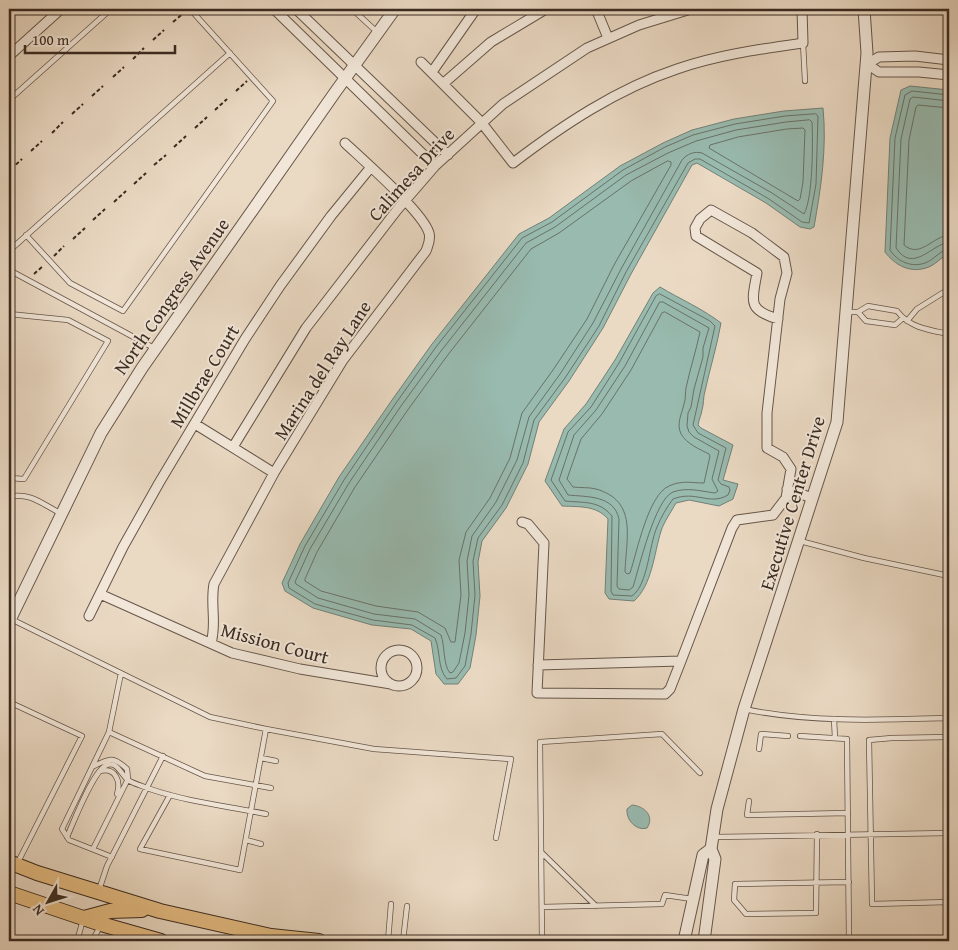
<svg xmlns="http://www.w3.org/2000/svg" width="958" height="950" font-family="'Gentium Book Plus',serif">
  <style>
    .water { fill: #98baaf; stroke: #728176 }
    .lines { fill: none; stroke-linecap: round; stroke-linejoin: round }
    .shore { stroke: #697268; stroke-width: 1 }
    .service-casing { stroke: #66564a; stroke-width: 6 }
    .minor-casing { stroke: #66564a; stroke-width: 11 }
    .tertiary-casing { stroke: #66564a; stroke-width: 13 }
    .primary-casing { stroke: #3a2b21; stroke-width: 16 }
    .path { stroke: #3a2b21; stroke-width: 2; stroke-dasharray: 4 2.5; stroke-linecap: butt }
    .service { stroke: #f1e6d8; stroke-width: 4.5 }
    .minor { stroke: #f1e6d8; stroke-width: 9 }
    .tertiary { stroke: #f1e6d8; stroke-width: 11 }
    .primary { stroke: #e5bc82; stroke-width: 14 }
    .labels { text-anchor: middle; stroke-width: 4; stroke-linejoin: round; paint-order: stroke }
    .street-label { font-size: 19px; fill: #3a2b21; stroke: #f1e6d8 }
  </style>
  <rect width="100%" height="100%" fill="#ead9c3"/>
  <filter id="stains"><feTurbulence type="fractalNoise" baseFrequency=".004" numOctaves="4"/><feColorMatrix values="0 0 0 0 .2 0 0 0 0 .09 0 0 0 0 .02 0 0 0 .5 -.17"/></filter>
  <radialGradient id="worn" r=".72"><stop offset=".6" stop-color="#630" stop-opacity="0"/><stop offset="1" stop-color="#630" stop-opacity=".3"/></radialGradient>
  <path class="water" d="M910,86L949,90V253C942,257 934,266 926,268C909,273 895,265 885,252L890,138L901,90Z
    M823,108C827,148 821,188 814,227L810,229L800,227L766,203L697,163L692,165L631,274L603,328L569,381L539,422L528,464L506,508L482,541L478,562L480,596L476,635L470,668L458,684H444L436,674L431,641L411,629L372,625L313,608L285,591L282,583L300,544L339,477L392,400L432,344L519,234L549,218L620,166L663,143L692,130L734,119L784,111Z
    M660,287C680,299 703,309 721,323C717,346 710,368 705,391C703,397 704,404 702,410C701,416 699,419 698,425L701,428L733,445L723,480L738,484L733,499L719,506L689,500L676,503C671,512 664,522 661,531C654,554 652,585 634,601L609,599L605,593L608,519C596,505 579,507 562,506L545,481L564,429L586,404L615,360L653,293Z
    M632,805C644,806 655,816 647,828C636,831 626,820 627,809Z"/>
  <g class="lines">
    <path class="shore" d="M949,95L912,91L905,95L895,138L890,250C897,261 911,268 925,263C934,260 940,250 949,249
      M949,101L913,97L910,99L901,139L896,248C913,274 932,244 949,242
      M949,108L918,105L916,107L909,140L904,245C920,259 933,236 949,235
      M816,114L818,116L816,184L809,223L802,222L769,199L700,159H695L688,163L626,272L599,326L565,378L534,420L523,463L502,505L478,538L473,561L475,595L471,634L465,666L456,678L447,679C437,668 441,652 435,638L412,625L373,620L315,604L289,588L288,583L305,546L344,480L396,403L436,347L522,238L552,222L623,170L665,147L693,135L735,124L785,116Z
      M810,120L812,122C813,142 813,198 804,214L772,193L702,153C694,151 687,154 682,160L621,269L593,323L560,374L529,417L517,460L496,502L472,536L467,561L469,595L465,633L459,663L453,672L450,673C443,665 445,646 441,635L415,619L374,614L318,598L296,584L295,582L310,549L349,483L401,406L441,351L526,243L555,227L626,175L668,153L696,141L736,130L786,122Z
      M787,129L803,128L805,130L803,182L800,199L798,201L709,148L710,145L738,137Z
      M668,161L671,162V165L614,265L587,319L553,370L522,413L510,458L490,498L466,532L459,560L461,595L455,642H451L445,628L418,612L376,606L321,591L305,581V579L317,552L355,487L407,411L447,356L531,249L559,233L631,181Z
      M660,294L710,321L715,326L693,425L698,433L726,448L718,480L721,484L729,487L730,490L728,495C709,506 696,490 673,499C667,507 661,517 657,527C649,545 648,585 632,596L613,595L611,591L612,516C599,500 583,503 565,501L551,480L568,432L591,407L619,363L656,296Z
      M660,302H663L709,328L703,348V357L694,389L691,407L688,413L687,426L689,432L694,437L719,451L712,479L718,491L715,493C700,491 687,487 673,492C655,499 639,568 633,587L629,590L619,589L617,586L619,519C614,495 587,497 568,495L559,480L574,435L596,410L625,366Z
      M665,312L700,332C696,351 690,369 686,388C685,393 686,399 684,404C682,414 676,423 681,434C687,444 699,449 709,454L710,456L704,483C691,483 682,480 669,486C648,495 637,552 630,573L627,574L625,572C626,538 638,501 596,489C589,487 580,488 573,487L567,479L581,439L602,414L631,370L662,313Z"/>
    <g class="service-casing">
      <path id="service" d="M352,9L377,32
        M803,43L805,81
        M9,100L111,9
        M26,235L70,283L123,311L273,101L190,9
        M9,251L230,53
        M9,270L154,348
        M848,312H858L868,306L897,311C910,328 929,330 949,334
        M858,312L866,321L895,325L903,318
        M9,314L68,320L108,341L24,479L9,478
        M907,321L917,309L949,289
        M9,497C30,492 42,504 60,513
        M800,541L864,558L949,576
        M11,619L210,717L266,729L240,870L140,849L170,795
        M121,673L109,732L205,776L271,788
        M9,702L82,736L17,864
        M744,709C811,723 881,720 949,718
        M834,719L835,738
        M266,729L374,749L511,759L496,838
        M109,732L62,829L69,840L112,857
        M800,736L847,739L849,941
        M949,737L892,738L869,740L872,904L949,902
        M759,749L761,734L788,736
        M261,758L276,761
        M100,771C116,767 121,782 117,794
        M749,801L747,815L848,813
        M817,834L816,913L746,914L734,900L735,884L849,882
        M67,837C74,821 92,774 105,766C117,759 121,775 128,780C134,784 143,786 150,789C188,802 227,806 266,814
        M714,837L949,833
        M246,840L261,844
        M93,849L128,779L127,769C113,756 110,758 94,766
        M542,853L596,906
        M99,890L107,866L163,756
        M542,907L662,904L665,895L692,899
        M77,941L83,920
        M92,941L101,925
        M388,941L391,904
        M403,941L407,906
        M542,941L540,742L662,734L700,773"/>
    </g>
    <g class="minor-casing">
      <path id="minor" d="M274,9L435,166
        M296,9L448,155
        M596,9L608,38
        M9,56L61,9
        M949,60L915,56L879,57L867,64L879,72H919L949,75
        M421,62L481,122L513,163C563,125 617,89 677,69C717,55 761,49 803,43L802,9
        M432,72L476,9
        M444,83L491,42L546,9
        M195,424L274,473
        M233,447L306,328L397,210L435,166L503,104L587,48L639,25L691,9
        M787,489L812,498
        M522,522L528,524L544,543L537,693L665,694L670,689L681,661L732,528L737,520L773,515L786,498L791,469L783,457L767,448V413L780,299L787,273L784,257L752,233L711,210L700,219L695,228L696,236L757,273C752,301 747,310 778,319
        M100,594L232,653L300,669L391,684
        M89,616L123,547L159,483L245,339L280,286L331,216L371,167
        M211,643C217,624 210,604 214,584L274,473L343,360L426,251C428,245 431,240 429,233C423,212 363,160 345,143
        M381 668a18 18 0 1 1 36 0a18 18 0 1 1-36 0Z
        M538,665L681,661"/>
    </g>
    <g class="tertiary-casing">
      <path id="tertiary" d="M9,622L101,433L142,368L336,91L395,9
        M684,941L703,855L711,849
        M704,941L715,859L711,849L717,809L744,709L837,422L867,53L864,9"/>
    </g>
    <g class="primary-casing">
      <path id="primary" d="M9,862L37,873L160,911L271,936L319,941
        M9,893L101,924L161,941
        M84,918L110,911L142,910"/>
    </g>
    <path class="path" d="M173,22L185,12
      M153,40L164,30
      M133,59L144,48
      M113,77L124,67
      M236,91L247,81
      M92,96L103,86
      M215,110L227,99
      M72,114L83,104
      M195,128L207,117
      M52,133L63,122
      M174,147L186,136
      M31,151L42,141
      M154,165L166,155
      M11,169L22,159
      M134,184L146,173
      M114,202L126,191
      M93,220L105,209
      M73,239L85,228
      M54,256L64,246
      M34,274L43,266"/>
    <use href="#service" class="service"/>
    <use href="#minor" class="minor"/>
    <use href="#tertiary" class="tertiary"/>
    <use href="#primary" class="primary"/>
  </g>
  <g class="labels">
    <g class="street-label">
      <text transform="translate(411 174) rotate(-48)" y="7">Calimesa Drive</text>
      <text transform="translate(171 296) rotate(-55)" y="7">North Congress Avenue</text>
      <text transform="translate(322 370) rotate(-57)" y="7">Marina del Ray Lane</text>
      <text transform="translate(204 376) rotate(-59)" y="7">Millbrae Court</text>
      <text transform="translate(792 503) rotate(-73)" y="7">Executive Center Drive</text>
      <text transform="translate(275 643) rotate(15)" y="7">Mission Court</text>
    </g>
  </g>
  <rect width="958" height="950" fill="none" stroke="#ead9c3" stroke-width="30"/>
  <rect x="10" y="10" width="938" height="930" fill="none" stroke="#3a2b21" stroke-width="2.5"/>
  <rect x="15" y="15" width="928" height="920" fill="none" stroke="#3a2b21"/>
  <g transform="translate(48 902) rotate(231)" stroke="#f1e6d8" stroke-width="4" paint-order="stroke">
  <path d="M0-4L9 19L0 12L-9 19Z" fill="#3a2b21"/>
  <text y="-8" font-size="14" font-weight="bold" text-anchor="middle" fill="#3a2b21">N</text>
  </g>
  <path d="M25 45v8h150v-8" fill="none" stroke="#3a2b21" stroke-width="2.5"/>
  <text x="32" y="45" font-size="15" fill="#3a2b21" stroke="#f1e6d8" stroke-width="4" paint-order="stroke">100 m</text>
  <rect width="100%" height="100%" filter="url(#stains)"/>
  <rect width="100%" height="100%" fill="url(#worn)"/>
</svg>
